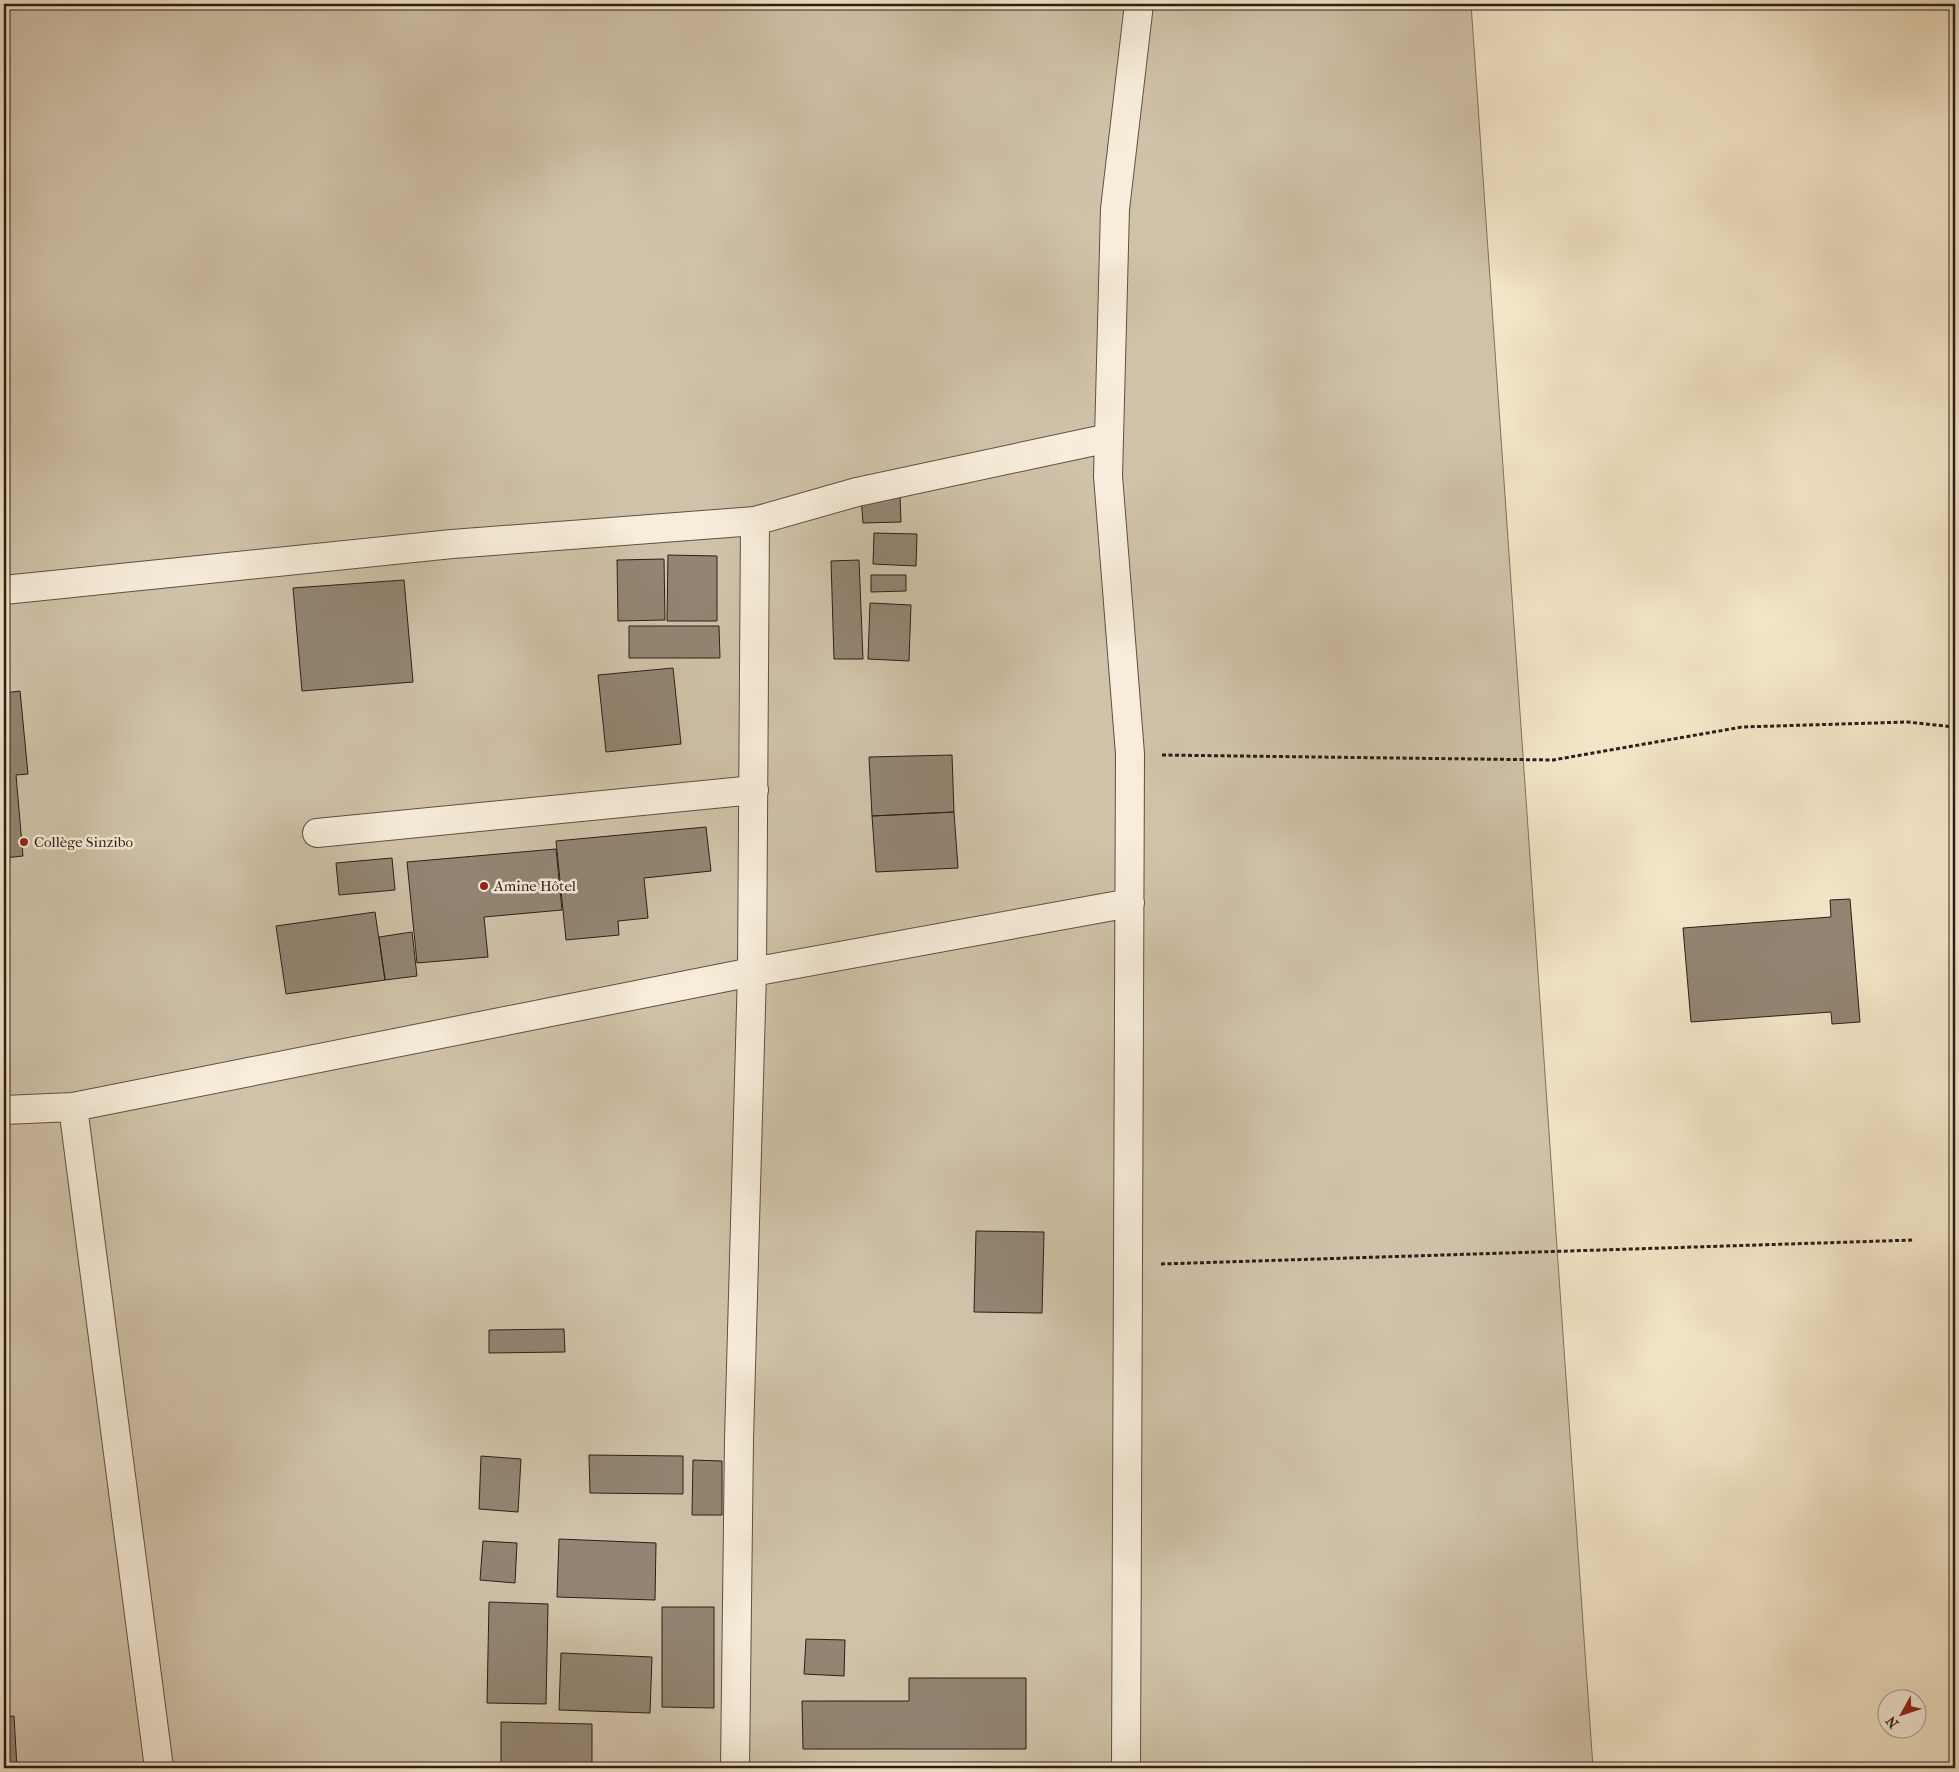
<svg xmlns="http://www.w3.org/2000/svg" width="1959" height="1772" font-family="'IM FELL French Canon',serif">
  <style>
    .green { fill: #d0c2a9; stroke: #7e7061 }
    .building { fill: #938573; stroke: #2c1e19 }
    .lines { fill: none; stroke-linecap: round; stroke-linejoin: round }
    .minor-casing { stroke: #5e5044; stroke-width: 30 }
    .path { stroke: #2c1e19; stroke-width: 3; stroke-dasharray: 4 2.5; stroke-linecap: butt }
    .minor { stroke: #f7edda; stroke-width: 28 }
    .poi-dot { fill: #8f2418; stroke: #f7edda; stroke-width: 2 }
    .labels { text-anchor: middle; stroke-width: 5; stroke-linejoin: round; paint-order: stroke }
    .poi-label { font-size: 15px; fill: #2c1e19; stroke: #f7edda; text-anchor: start }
  </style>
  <rect width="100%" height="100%" fill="#f2e4c6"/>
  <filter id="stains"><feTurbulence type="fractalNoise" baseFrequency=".004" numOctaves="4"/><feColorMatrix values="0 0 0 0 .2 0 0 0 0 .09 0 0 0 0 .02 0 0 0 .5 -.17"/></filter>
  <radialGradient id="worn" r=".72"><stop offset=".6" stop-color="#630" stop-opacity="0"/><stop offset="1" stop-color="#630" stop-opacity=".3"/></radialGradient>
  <path class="green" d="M4,4H1471L1593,1768H4Z"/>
  <path class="building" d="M900,495L901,522L863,523L861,498Z
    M874,533L917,534L916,566L873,564Z
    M668,555L717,556V621H667Z
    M664,559L665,620L618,621L617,560Z
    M859,560L863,659H834L831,561Z
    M871,575H906V591L871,592Z
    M404,580L413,682L302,691L293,588Z
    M870,603L911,605L909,661L868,659Z
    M629,626H719L720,658H629Z
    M673,668L681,744L606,752L598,675Z
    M20,691L28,774L16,775L23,856L4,858V693Z
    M952,755L954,812L872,816L869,757Z
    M954,812L958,868L876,872L872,816Z
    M706,827L711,871L644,878L648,918L618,921L619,935L566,940L556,841Z
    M556,849L562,910L484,917L488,957L417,963L407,862Z
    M392,858L395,890L339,895L336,863Z
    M1850,899L1860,1022L1832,1024L1831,1012L1691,1022L1683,928L1831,917L1830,900Z
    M375,912L385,980L286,994L276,926Z
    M412,932L417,976L385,980L379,937Z
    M976,1231L1044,1232L1042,1313L974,1312Z
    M564,1329L565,1352L489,1353V1330Z
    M589,1455L683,1456V1494L590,1493Z
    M481,1456L521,1459L518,1512L479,1509Z
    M693,1460L722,1461V1515H692Z
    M559,1539L656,1543L655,1600L557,1597Z
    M483,1541L517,1543L515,1583L480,1580Z
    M489,1602L548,1604L546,1704L487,1703Z
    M662,1607H714V1708L662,1707Z
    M806,1639L845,1640L844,1676L804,1674Z
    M561,1653L652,1657L650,1713L559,1710Z
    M909,1678H1026V1749H803L802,1701H909Z
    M14,1716L17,1768H4V1717Z
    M501,1722L592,1724V1768H501Z"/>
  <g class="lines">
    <g class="minor-casing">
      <path id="minor" d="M4,590L452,544L755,521L857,492L1109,438
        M317,833L754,790
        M73,1107L159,1768
        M4,1110L73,1107L752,972L1130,903
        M735,1768L739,1439L752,972L755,521
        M1126,1768L1130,754L1108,476L1115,209L1139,4"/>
    </g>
    <path class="path" d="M1162,755L1553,760L1742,727L1907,722L1955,727
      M1161,1264L1914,1240"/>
    <use href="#minor" class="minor"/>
  </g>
  <g class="poi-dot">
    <circle cx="24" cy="842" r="5"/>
    <circle cx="484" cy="886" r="5"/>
  </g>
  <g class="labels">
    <g class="poi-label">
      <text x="34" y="847">Collège Sinzibo</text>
      <text x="494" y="891">Amine Hôtel</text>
    </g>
  </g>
  <rect width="1959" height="1772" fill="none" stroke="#f2e4c6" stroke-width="20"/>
  <rect x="5" y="5" width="1949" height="1762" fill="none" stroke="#2c1e19" stroke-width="2.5"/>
  <rect x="10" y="10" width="1939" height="1752" fill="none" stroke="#2c1e19"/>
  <g transform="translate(1902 1714) rotate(230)"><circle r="24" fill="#f7edda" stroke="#a69a8d"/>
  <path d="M0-4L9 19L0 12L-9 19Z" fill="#8f2418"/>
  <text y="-8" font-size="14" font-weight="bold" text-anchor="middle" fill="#2c1e19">N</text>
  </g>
  <rect width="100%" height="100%" filter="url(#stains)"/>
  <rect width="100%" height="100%" fill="url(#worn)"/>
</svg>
